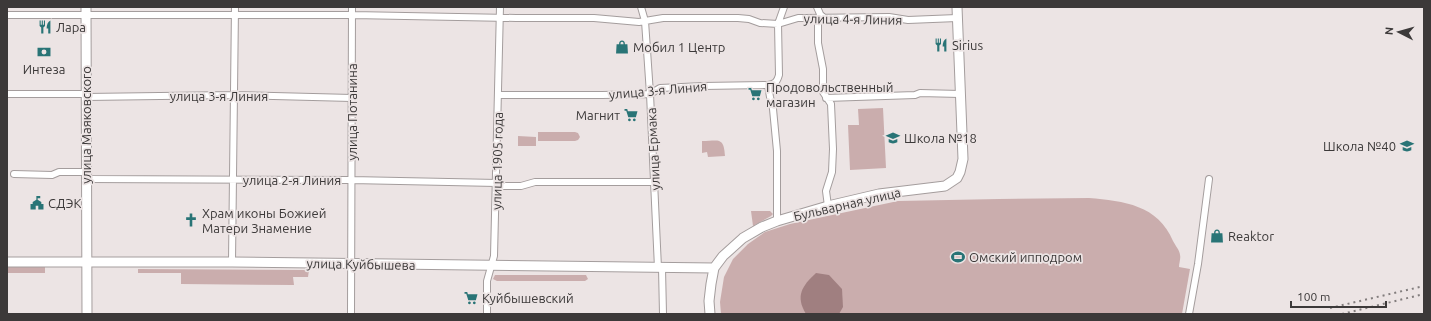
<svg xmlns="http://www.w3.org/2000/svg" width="1431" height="321" font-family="Ubuntu,sans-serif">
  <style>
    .green { fill: #caadad }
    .water { fill: #a07f80 }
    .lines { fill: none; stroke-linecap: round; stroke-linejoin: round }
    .street-casing { stroke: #a49d9d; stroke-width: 8 }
    .secondary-casing { stroke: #a49d9d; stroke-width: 11 }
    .street { stroke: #fff; stroke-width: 6 }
    .secondary { stroke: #fff; stroke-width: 9 }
    .rail { stroke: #827d7d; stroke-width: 2; stroke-dasharray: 2 4; stroke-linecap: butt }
    .labels { text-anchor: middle; stroke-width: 3.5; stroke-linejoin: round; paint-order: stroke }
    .street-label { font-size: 13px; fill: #3c3939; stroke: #ece4e4 }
    .poi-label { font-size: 13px; fill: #3c3939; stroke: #ece4e4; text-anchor: start }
  </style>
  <rect width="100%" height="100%" fill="#ece4e4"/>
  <path class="green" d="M883,108L886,168L850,170L848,125H859L858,109Z
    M538,132H575L578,133L580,137L578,140L575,141H538Z
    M518,136L536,137V146H518Z
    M702,141C718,141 724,136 725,156L708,157L707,152L702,153Z
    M1089,198C1124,201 1158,205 1173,241C1175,245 1180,251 1180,255C1181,258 1179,263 1179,267L1190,269L1182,314H721L720,302L724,277L733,259L748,244L765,232L790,224L898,201L999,199Z
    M751,211H770L773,214L771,216L753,226Z
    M7,266H45V273H7Z
    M138,269L309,270L308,277H293L294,285L181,284V273H138Z
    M495,275H586L588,279L585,281H497L493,279Z"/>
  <path class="water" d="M816,273L829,275L842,289L843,307L839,314H806C795,296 802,286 816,273Z"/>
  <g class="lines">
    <g class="street-casing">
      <path id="street" d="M641,7L645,21L650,94L658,268
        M817,7L820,14L824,18
        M7,15H353L516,18H594L639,22L663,18H738L749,19L760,23L778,24L798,18H805L889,17L908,20L957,18
        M818,19V43L823,69V92L831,104L833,149L832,172L826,191L828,206
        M7,94H86
        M499,95H602L650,94L660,88L703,86L768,85
        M86,97L234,95L352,98
        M826,98L915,95L920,93L960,94
        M14,174L52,175L59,172H87
        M87,179L351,180L497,183
        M497,186H521L535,182H654
        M777,221V151L773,109L770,97L768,85C775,84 777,82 779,75L778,24L784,7
        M232,262L235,7
        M662,268L663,314
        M351,314L352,7
        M487,314V281L494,256L500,7
        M1189,314L1198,264L1209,179"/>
    </g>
    <g class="secondary-casing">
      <path id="secondary" d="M86,7L87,314
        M7,262H232L714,268
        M710,314L709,301L711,284L714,268L723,256L743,238L762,227L777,221L828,206L879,194L945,186L957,178L960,172L963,159L957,7"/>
    </g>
    <use href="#street" class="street"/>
    <use href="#secondary" class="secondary"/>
    <path class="rail" d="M1330,308L1424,286
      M1342,314L1424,294"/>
  </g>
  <defs>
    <g id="restaurant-bare" transform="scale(1.08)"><path d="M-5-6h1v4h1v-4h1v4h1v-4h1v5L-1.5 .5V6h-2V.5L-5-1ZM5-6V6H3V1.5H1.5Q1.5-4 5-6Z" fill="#297476" stroke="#ece4e4" stroke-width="2.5" paint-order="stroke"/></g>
    <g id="shop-bare" transform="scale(1.08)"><path d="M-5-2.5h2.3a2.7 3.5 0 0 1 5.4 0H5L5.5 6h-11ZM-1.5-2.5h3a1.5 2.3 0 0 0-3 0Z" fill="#297476" stroke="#ece4e4" stroke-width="2.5" paint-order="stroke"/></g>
    <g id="bank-bare" transform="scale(1.08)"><path d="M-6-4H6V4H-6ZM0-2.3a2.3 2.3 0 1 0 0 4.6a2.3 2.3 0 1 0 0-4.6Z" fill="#297476" stroke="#ece4e4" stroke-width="2.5" paint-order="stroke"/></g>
    <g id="supermarket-bare" transform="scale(1.08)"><path d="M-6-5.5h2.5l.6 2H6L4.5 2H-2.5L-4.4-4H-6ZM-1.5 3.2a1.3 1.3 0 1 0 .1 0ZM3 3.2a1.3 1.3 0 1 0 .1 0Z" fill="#297476" stroke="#ece4e4" stroke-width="2.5" paint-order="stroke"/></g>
    <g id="school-bare" transform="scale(1.08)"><path d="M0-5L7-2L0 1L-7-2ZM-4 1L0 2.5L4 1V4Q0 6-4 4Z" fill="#297476" stroke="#ece4e4" stroke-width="2.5" paint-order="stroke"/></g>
    <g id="civic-bare" transform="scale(1.08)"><path d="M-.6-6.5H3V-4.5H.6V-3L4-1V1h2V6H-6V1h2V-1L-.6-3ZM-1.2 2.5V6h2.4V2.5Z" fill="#297476" stroke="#ece4e4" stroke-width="2.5" paint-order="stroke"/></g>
    <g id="church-bare" transform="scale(1.08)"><path d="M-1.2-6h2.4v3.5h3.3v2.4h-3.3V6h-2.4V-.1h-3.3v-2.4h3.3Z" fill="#297476" stroke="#ece4e4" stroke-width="2.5" paint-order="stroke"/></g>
    <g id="stadium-bare" transform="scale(1.08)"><path d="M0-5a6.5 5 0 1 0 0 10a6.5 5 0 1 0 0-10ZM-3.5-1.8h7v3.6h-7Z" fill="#297476" stroke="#ece4e4" stroke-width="2.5" paint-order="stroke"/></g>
  </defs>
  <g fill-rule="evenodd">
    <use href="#restaurant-bare" x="45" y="27"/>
    <use href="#restaurant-bare" x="941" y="45"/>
    <use href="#shop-bare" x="622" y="47"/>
    <use href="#bank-bare" x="44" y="52"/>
    <use href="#supermarket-bare" x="755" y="94"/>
    <use href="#supermarket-bare" x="631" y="115"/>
    <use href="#school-bare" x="893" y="138"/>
    <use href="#school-bare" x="1407" y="146"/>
    <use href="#civic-bare" x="37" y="203"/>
    <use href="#church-bare" x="191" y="220"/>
    <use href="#shop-bare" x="1217" y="236"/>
    <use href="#stadium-bare" x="958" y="257"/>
    <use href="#supermarket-bare" x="471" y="298"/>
  </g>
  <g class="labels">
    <g class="street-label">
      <text transform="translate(853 19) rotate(1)" y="5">улица 4-я Линия</text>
      <text transform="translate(658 90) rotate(-5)" y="5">улица 3-я Линия</text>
      <text x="219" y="101">улица 3-я Линия</text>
      <text transform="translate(352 112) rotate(-90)" y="5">улица Потанина</text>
      <text transform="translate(86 125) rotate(-90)" y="5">улица Маяковского</text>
      <text transform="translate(653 149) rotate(-93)" y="5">улица Ермака</text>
      <text transform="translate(497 161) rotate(-89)" y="5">улица 1905 года</text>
      <text x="292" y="185">улица 2-я Линия</text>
      <text transform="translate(847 204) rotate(-13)" y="5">Бульварная улица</text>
      <text transform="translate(361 264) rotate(1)" y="5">улица Куйбышева</text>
    </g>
    <g class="poi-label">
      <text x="56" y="32">Лара</text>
      <text x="952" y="50">Sirius</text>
      <text x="633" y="52">Мобил 1 Центр</text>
      <text x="44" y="74" text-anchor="middle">Интеза</text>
      <text x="766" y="92">Продовольственный<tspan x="766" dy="15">магазин</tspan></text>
      <text x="620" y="120" text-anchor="end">Магнит</text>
      <text x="904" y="143">Школа №18</text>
      <text x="1396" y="151" text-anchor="end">Школа №40</text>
      <text x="48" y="208">СДЭК</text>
      <text x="202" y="218">Храм иконы Божией<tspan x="202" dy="15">Матери Знамение</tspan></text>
      <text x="1228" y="241">Reaktor</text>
      <text x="969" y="262">Омский ипподром</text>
      <text x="482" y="303">Куйбышевский</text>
    </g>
  </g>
  <rect width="1431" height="321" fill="none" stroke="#3c3939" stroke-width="16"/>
  <g transform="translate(1399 32) rotate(276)" stroke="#ece4e4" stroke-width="3" paint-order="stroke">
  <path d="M0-3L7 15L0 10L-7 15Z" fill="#3c3939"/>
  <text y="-6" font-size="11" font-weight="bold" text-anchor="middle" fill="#3c3939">N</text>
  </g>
  <path d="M1291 301v6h95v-6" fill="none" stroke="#3c3939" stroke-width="2"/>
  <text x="1297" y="301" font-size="12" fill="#3c3939" stroke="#ece4e4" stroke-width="3" paint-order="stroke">100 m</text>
</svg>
